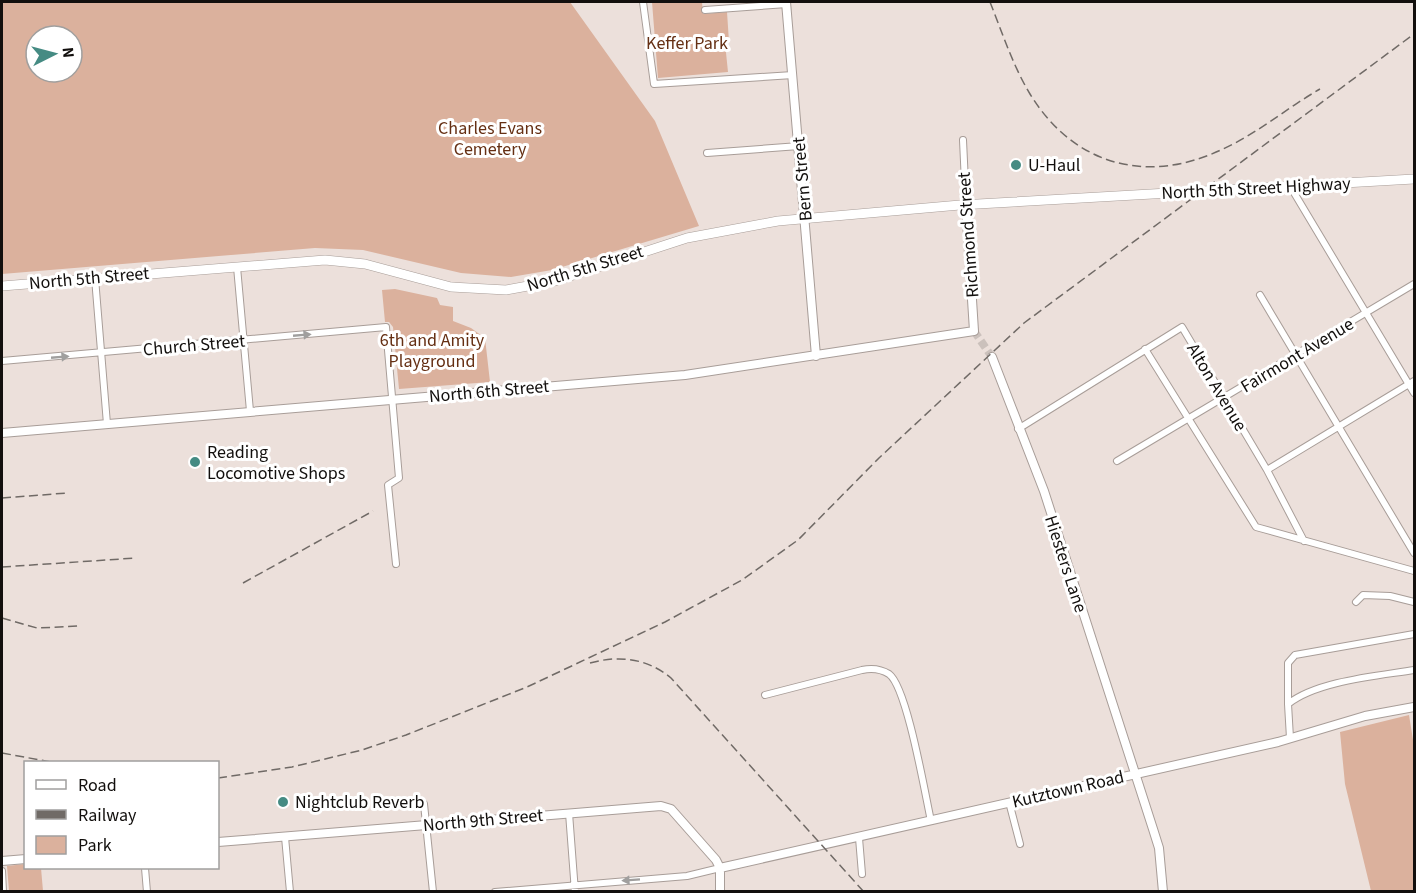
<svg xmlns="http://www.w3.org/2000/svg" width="1416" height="893" font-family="'Source Sans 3',sans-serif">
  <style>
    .green { fill: #dbb19d; fill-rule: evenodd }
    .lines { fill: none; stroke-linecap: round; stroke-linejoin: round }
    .secondary-tunnel { stroke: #cbc1bc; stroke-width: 8; stroke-dasharray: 8 4; stroke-linecap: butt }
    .street-casing { stroke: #a89d98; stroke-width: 8 }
    .secondary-casing { stroke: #a89d98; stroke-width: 10 }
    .primary-casing { stroke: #a89d98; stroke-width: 10 }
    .street { stroke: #fff; stroke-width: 6 }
    .secondary { stroke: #fff; stroke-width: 8 }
    .primary { stroke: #fff; stroke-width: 9 }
    .rail { stroke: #706a66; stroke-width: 1.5; stroke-dasharray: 9 4.5; stroke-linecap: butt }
    .oneway { fill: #a09f9e }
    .poi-dot { fill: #458b83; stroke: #fff; stroke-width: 2 }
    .labels { text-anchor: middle; stroke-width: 6; stroke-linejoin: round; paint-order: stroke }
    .park-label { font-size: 18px; fill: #652f13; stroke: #fff }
    .poi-label { font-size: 18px; fill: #120f0d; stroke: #fff; text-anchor: start }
    .street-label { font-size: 18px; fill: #120f0d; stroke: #fff }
  </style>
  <rect width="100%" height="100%" fill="#ece0db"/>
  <path class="green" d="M2,2H570L655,121L699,226L552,270L511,277L461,273L363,250L315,248L2,274ZM36,36H72V72H36Z
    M652,2H702L703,14L727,12L729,42L725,43L728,72L658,78Z
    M395,289L437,298L440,305L453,307V321L471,328L485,338L490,382L399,389L393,327L389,322H385L382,290Z
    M1409,715L1414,746V891H1371L1345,784L1340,732Z
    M25,864L26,868H41L43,891H9L7,866Z"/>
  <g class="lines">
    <path class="secondary-tunnel" d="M974,331L992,357"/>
    <g class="street-casing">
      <path id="street" d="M643,2L654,84L793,75
        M705,10L787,4
        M963,140L966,205
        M707,153L799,146
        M1290,186L1414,393
        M237,267L250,411
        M95,278L107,424
        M1260,295L1414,553
        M1145,349L1256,527L1414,571
        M2,361L386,327L399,478L388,485L396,564
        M1018,429L1182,327L1267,470L1304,541
        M1117,461L1414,284
        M1267,470L1414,381
        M1356,602L1363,595L1390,596L1414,602
        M765,695L862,670C871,668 881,669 889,674C907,687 925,794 931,821
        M1288,704V663L1295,655L1414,634
        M1290,738L1288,704C1317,681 1377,676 1414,670
        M1009,802L1020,844
        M424,804L433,892
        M569,813L575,892
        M285,837L290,892
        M859,838L862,874
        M145,868L147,892
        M2,871L3,892
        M495,892L687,876L720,868"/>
    </g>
    <g class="secondary-casing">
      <path id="secondary" d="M786,2L816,356
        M992,357L1044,491L1153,829L1159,848L1163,892
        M2,433L685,375L974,331L966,205
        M218,842L661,806L671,809L716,860L720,868V892
        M2,861L26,859
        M720,868L1278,742L1365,716L1414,707"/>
    </g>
    <g class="primary-casing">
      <path id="primary" d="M2,286L325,260L365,264L451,287L506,290L555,281L687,238L778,221L960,205L1414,179"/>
    </g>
    <use href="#street" class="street"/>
    <use href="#secondary" class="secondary"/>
    <use href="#primary" class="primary"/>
    <path class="rail" d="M990,2C1002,32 1013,66 1030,94C1074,166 1148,185 1223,149C1258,133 1287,108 1320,89
      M2,498L67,493
      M2,567L136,558
      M243,583L373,511
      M2,618L37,628L79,626
      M590,663C619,655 647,658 671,678L864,892
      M2,753L51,762
      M218,778L292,767L362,750L406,735L527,687L665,622L742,580L798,540L879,458L1024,323L1414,34"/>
  </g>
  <defs><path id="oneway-solid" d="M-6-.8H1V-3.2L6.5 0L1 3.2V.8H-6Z" transform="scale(1.5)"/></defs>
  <g class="oneway">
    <use href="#oneway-solid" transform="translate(302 335) rotate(-5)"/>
    <use href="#oneway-solid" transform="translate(60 357) rotate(-5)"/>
    <use href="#oneway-solid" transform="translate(631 880) rotate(176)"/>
  </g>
  <g class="poi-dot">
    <circle cx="1016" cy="165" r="6"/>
    <circle cx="195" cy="462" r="6"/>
    <circle cx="283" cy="802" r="6"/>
  </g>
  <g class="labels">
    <g class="park-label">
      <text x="687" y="49">Keffer Park</text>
      <text x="490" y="134">Charles Evans<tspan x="490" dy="21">Cemetery</tspan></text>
      <text x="432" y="346">6th and Amity<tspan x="432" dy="21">Playground</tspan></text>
    </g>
    <g class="poi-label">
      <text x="1028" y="171">U-Haul</text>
      <text x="207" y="458">Reading<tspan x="207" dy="21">Locomotive Shops</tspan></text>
      <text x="295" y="808">Nightclub Reverb</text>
    </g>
    <g class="street-label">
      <text transform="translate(802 179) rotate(-95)" y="6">Bern Street</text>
      <text transform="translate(1256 188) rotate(-3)" y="6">North 5th Street Highway</text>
      <text transform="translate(968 235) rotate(-94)" y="6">Richmond Street</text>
      <text transform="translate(585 268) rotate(-17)" y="6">North 5th Street</text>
      <text transform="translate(89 278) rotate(-5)" y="6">North 5th Street</text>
      <text transform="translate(194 345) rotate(-5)" y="6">Church Street</text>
      <text transform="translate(1297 355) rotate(-31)" y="6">Fairmont Avenue</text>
      <text transform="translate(1217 387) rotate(59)" y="6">Alton Avenue</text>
      <text transform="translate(489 391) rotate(-5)" y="6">North 6th Street</text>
      <text transform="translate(1066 564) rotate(72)" y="6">Hiesters Lane</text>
      <text transform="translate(1068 789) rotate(-13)" y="6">Kutztown Road</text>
      <text transform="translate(483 820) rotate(-5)" y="6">North 9th Street</text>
    </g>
  </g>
  <rect width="1416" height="893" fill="none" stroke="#120f0d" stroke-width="6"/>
  <rect x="24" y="761" width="195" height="108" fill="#ffffff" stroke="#a09f9e" stroke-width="1.5"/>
  <rect x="36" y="780" width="30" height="9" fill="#ffffff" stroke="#a09f9e" stroke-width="1.5"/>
  <text x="78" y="791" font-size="18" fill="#120f0d">Road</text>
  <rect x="36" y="810" width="30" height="9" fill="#706a66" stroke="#a09f9e" stroke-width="1.5"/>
  <text x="78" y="821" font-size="18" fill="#120f0d">Railway</text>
  <rect x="36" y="836" width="30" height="18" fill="#dbb19d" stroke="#a09f9e" stroke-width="1.5"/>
  <text x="78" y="851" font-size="18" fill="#120f0d">Park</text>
  <g transform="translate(54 54) rotate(84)"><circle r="28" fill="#ffffff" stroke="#a09f9e" stroke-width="1.5"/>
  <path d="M0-4.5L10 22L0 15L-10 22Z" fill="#458b83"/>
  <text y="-9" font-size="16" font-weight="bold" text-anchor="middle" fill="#120f0d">N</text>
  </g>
</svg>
